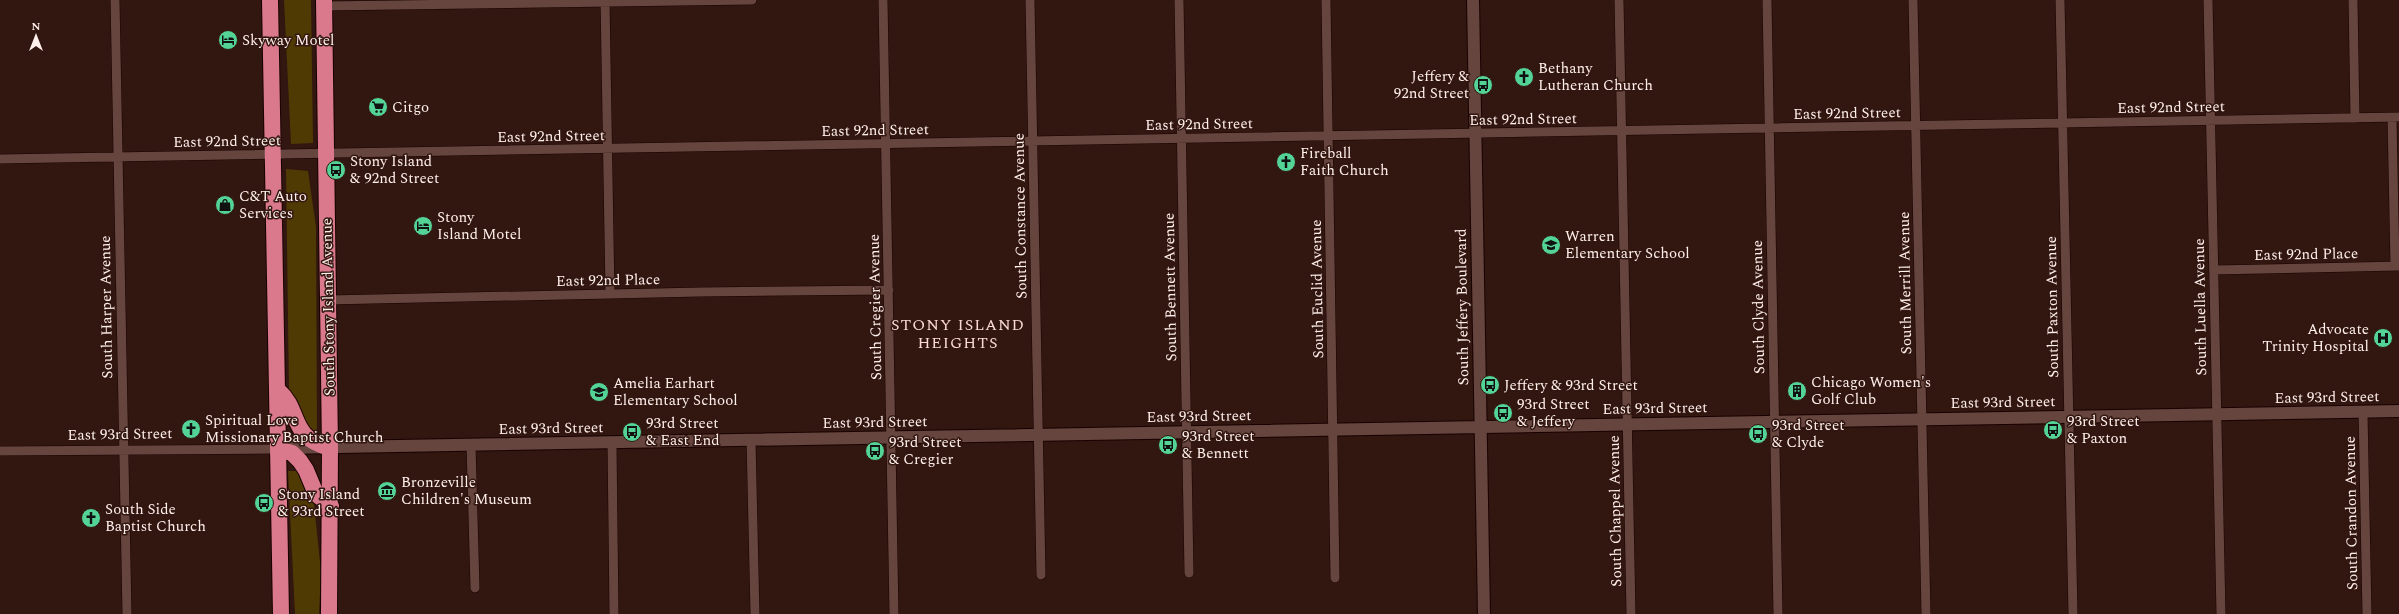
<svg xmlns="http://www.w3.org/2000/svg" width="2399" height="614" font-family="Spectral,serif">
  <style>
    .green { fill: #503a04 }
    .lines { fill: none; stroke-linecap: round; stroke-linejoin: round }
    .street-casing { stroke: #180201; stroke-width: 10 }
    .secondary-casing { stroke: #180201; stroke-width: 14 }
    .highway-casing { stroke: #180201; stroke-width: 18 }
    .street { stroke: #65453d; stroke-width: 9 }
    .secondary { stroke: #65453d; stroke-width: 12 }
    .highway { stroke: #d9798b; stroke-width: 16 }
    .labels { text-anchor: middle; stroke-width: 3; stroke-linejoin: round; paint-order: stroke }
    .poi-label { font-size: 15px; fill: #ffefeb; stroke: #321610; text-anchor: start }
    .street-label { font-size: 15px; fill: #ffefeb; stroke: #321610 }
    .neighbourhood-label { font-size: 16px; letter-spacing: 1px; fill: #fbdad3; stroke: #321610 }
  </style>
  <rect width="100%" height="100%" fill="#321610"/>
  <path class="green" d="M284,0H311L313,143L291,144Z
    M286,169L308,171L316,227L317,435L310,434L289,390Z
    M288,471H298L314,504L321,572L319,614H295Z"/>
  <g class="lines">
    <g class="street-casing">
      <path id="street" d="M115,0L127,614
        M605,0L610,294
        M883,0L894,614
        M1030,0L1041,575
        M1179,0L1189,573
        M1326,0L1335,578
        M1619,0L1631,614
        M1767,0L1778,614
        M1913,0L1926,614
        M2060,0L2073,614
        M2208,0L2221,614
        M2353,0L2355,118
        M324,6L752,0
        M2392,118L2395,266
        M0,159L2399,117
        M2214,270L2399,266
        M328,300L701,292L889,290
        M2363,412L2367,614
        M751,440L755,614
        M612,443L614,614
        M471,445L475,588
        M0,451L278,449"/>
    </g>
    <g class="secondary-casing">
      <path id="secondary" d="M1473,0L1484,614
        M283,448L2399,411"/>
    </g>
    <g class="highway-casing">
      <path id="highway" d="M270,0L281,614
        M324,0L330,448L329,614
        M278,390C302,411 288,437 330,448
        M278,449L292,453L300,461L306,470L316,494L331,506"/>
    </g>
    <use href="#street" class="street"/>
    <use href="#secondary" class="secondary"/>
    <use href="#highway" class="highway"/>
  </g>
  <defs>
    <g id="hotel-disc" transform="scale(1)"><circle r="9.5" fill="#53d396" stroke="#321610"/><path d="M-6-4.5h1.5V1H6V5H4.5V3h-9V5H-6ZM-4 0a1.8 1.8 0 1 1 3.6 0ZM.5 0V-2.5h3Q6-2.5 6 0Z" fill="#111"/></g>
    <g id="church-disc" transform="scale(1)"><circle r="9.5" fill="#53d396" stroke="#321610"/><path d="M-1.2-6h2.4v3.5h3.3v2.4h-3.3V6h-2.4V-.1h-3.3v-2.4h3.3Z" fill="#111"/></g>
    <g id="bus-disc" transform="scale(1)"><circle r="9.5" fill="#53d396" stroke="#321610"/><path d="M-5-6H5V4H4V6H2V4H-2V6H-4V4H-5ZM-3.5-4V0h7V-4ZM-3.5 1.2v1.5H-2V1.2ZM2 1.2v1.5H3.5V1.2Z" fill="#111"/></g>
    <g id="supermarket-disc" transform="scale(1)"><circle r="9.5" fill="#53d396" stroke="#321610"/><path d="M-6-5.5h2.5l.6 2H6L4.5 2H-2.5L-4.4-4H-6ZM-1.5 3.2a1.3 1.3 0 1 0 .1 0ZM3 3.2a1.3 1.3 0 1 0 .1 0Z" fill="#111"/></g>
    <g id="shop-disc" transform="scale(1)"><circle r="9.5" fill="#53d396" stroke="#321610"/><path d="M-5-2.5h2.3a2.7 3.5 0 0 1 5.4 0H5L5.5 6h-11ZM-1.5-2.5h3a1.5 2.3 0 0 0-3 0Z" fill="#111"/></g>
    <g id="school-disc" transform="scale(1)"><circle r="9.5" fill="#53d396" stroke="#321610"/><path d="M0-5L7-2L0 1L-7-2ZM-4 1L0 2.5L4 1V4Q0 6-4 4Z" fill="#111"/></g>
    <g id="hospital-disc" transform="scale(1)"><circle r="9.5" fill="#53d396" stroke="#321610"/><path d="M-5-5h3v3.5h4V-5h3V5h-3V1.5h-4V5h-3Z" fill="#111"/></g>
    <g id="building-disc" transform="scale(1)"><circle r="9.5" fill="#53d396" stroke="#321610"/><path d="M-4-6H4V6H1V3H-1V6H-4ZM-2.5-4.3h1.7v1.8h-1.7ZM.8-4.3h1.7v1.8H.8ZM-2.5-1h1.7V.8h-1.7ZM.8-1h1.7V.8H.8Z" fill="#111"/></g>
    <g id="museum-disc" transform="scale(1)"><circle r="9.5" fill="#53d396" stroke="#321610"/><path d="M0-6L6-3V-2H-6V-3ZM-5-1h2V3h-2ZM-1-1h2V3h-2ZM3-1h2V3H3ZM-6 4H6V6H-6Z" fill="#111"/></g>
  </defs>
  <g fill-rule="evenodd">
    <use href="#hotel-disc" x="228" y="40"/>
    <use href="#church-disc" x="1524" y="77"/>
    <use href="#bus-disc" x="1483" y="85"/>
    <use href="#supermarket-disc" x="378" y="107"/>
    <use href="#church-disc" x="1286" y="162"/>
    <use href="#bus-disc" x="336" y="170"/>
    <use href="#shop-disc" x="225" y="205"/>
    <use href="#hotel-disc" x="423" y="226"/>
    <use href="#school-disc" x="1551" y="245"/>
    <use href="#hospital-disc" x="2383" y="338"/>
    <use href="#bus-disc" x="1490" y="385"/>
    <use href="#building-disc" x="1797" y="391"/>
    <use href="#school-disc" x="599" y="392"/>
    <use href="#bus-disc" x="1503" y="413"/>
    <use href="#church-disc" x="191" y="429"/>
    <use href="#bus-disc" x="2053" y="430"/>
    <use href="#bus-disc" x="632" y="432"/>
    <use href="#bus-disc" x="1758" y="434"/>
    <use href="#bus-disc" x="1168" y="445"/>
    <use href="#bus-disc" x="875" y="451"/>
    <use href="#museum-disc" x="387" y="491"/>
    <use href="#bus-disc" x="264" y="503"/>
    <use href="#church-disc" x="91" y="518"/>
  </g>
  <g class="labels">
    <g class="poi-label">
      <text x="242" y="45">Skyway Motel</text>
      <text x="1538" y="73">Bethany<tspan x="1538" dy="17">Lutheran Church</tspan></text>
      <text x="1469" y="81" text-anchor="end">Jeffery &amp;<tspan x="1469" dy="17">92nd Street</tspan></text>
      <text x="392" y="112">Citgo</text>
      <text x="1300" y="158">Fireball<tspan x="1300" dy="17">Faith Church</tspan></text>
      <text x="350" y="166">Stony Island<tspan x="350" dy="17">&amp; 92nd Street</tspan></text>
      <text x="239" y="201">C&amp;T Auto<tspan x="239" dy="17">Services</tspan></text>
      <text x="437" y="222">Stony<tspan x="437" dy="17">Island Motel</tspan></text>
      <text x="1565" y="241">Warren<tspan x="1565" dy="17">Elementary School</tspan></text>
      <text x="2369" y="334" text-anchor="end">Advocate<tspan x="2369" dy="17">Trinity Hospital</tspan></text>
      <text x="1811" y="387">Chicago Women's<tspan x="1811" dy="17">Golf Club</tspan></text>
      <text x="613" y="388">Amelia Earhart<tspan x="613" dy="17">Elementary School</tspan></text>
      <text x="1504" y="390">Jeffery &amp; 93rd Street</text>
      <text x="1517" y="409">93rd Street<tspan x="1517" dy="17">&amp; Jeffery</tspan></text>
      <text x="205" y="425">Spiritual Love<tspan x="205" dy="17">Missionary Baptist Church</tspan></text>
      <text x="2067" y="426">93rd Street<tspan x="2067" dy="17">&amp; Paxton</tspan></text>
      <text x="646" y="428">93rd Street<tspan x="646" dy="17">&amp; East End</tspan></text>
      <text x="1772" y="430">93rd Street<tspan x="1772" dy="17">&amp; Clyde</tspan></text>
      <text x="1182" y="441">93rd Street<tspan x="1182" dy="17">&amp; Bennett</tspan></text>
      <text x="889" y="447">93rd Street<tspan x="889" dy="17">&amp; Cregier</tspan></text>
      <text x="401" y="487">Bronzeville<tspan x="401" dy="17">Children's Museum</tspan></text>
      <text x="278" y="499">Stony Island<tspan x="278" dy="17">&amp; 93rd Street</tspan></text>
      <text x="105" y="514">South Side<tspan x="105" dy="17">Baptist Church</tspan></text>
    </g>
    <g class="street-label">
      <text transform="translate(2171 107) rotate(-1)" y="5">East 92nd Street</text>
      <text transform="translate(1847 113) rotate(-1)" y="5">East 92nd Street</text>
      <text transform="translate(1523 119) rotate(-1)" y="5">East 92nd Street</text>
      <text transform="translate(1199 124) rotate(-1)" y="5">East 92nd Street</text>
      <text transform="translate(875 130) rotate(-1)" y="5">East 92nd Street</text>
      <text transform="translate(551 136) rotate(-1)" y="5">East 92nd Street</text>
      <text transform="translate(227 141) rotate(-1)" y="5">East 92nd Street</text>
      <text transform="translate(1020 216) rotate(-91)" y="5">South Constance Avenue</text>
      <text transform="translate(2306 254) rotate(-1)" y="5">East 92nd Place</text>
      <text transform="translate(608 280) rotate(-1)" y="5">East 92nd Place</text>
      <text transform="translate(1905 283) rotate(-91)" y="5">South Merrill Avenue</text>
      <text transform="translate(1170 287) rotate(-91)" y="5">South Bennett Avenue</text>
      <text transform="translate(1317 289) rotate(-91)" y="5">South Euclid Avenue</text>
      <text transform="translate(106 307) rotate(-91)" y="5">South Harper Avenue</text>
      <text transform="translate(328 307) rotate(-91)" y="5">South Stony Island Avenue</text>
      <text transform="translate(875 307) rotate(-91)" y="5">South Cregier Avenue</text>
      <text transform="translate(1462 307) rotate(-91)" y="5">South Jeffery Boulevard</text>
      <text transform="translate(1758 307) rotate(-91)" y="5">South Clyde Avenue</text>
      <text transform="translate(2052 307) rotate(-91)" y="5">South Paxton Avenue</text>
      <text transform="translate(2200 307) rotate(-91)" y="5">South Luella Avenue</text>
      <text transform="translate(2327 397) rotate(-1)" y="5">East 93rd Street</text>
      <text transform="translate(2003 402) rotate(-1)" y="5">East 93rd Street</text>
      <text transform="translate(1655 408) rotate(-1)" y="5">East 93rd Street</text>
      <text transform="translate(1199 416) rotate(-1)" y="5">East 93rd Street</text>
      <text transform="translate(875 422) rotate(-1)" y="5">East 93rd Street</text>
      <text transform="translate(551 428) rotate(-1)" y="5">East 93rd Street</text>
      <text transform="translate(120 434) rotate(-1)" y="5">East 93rd Street</text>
      <text transform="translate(1615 511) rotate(-91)" y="5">South Chappel Avenue</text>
      <text transform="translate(2351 513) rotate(-91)" y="5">South Crandon Avenue</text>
    </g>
    <g class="neighbourhood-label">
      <text x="958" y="330">STONY ISLAND<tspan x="958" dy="18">HEIGHTS</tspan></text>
    </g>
  </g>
  <g transform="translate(36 36)" stroke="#321610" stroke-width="3" paint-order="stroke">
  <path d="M0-3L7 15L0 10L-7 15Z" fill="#ffefeb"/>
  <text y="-6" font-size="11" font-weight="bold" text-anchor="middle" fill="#ffefeb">N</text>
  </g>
</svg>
